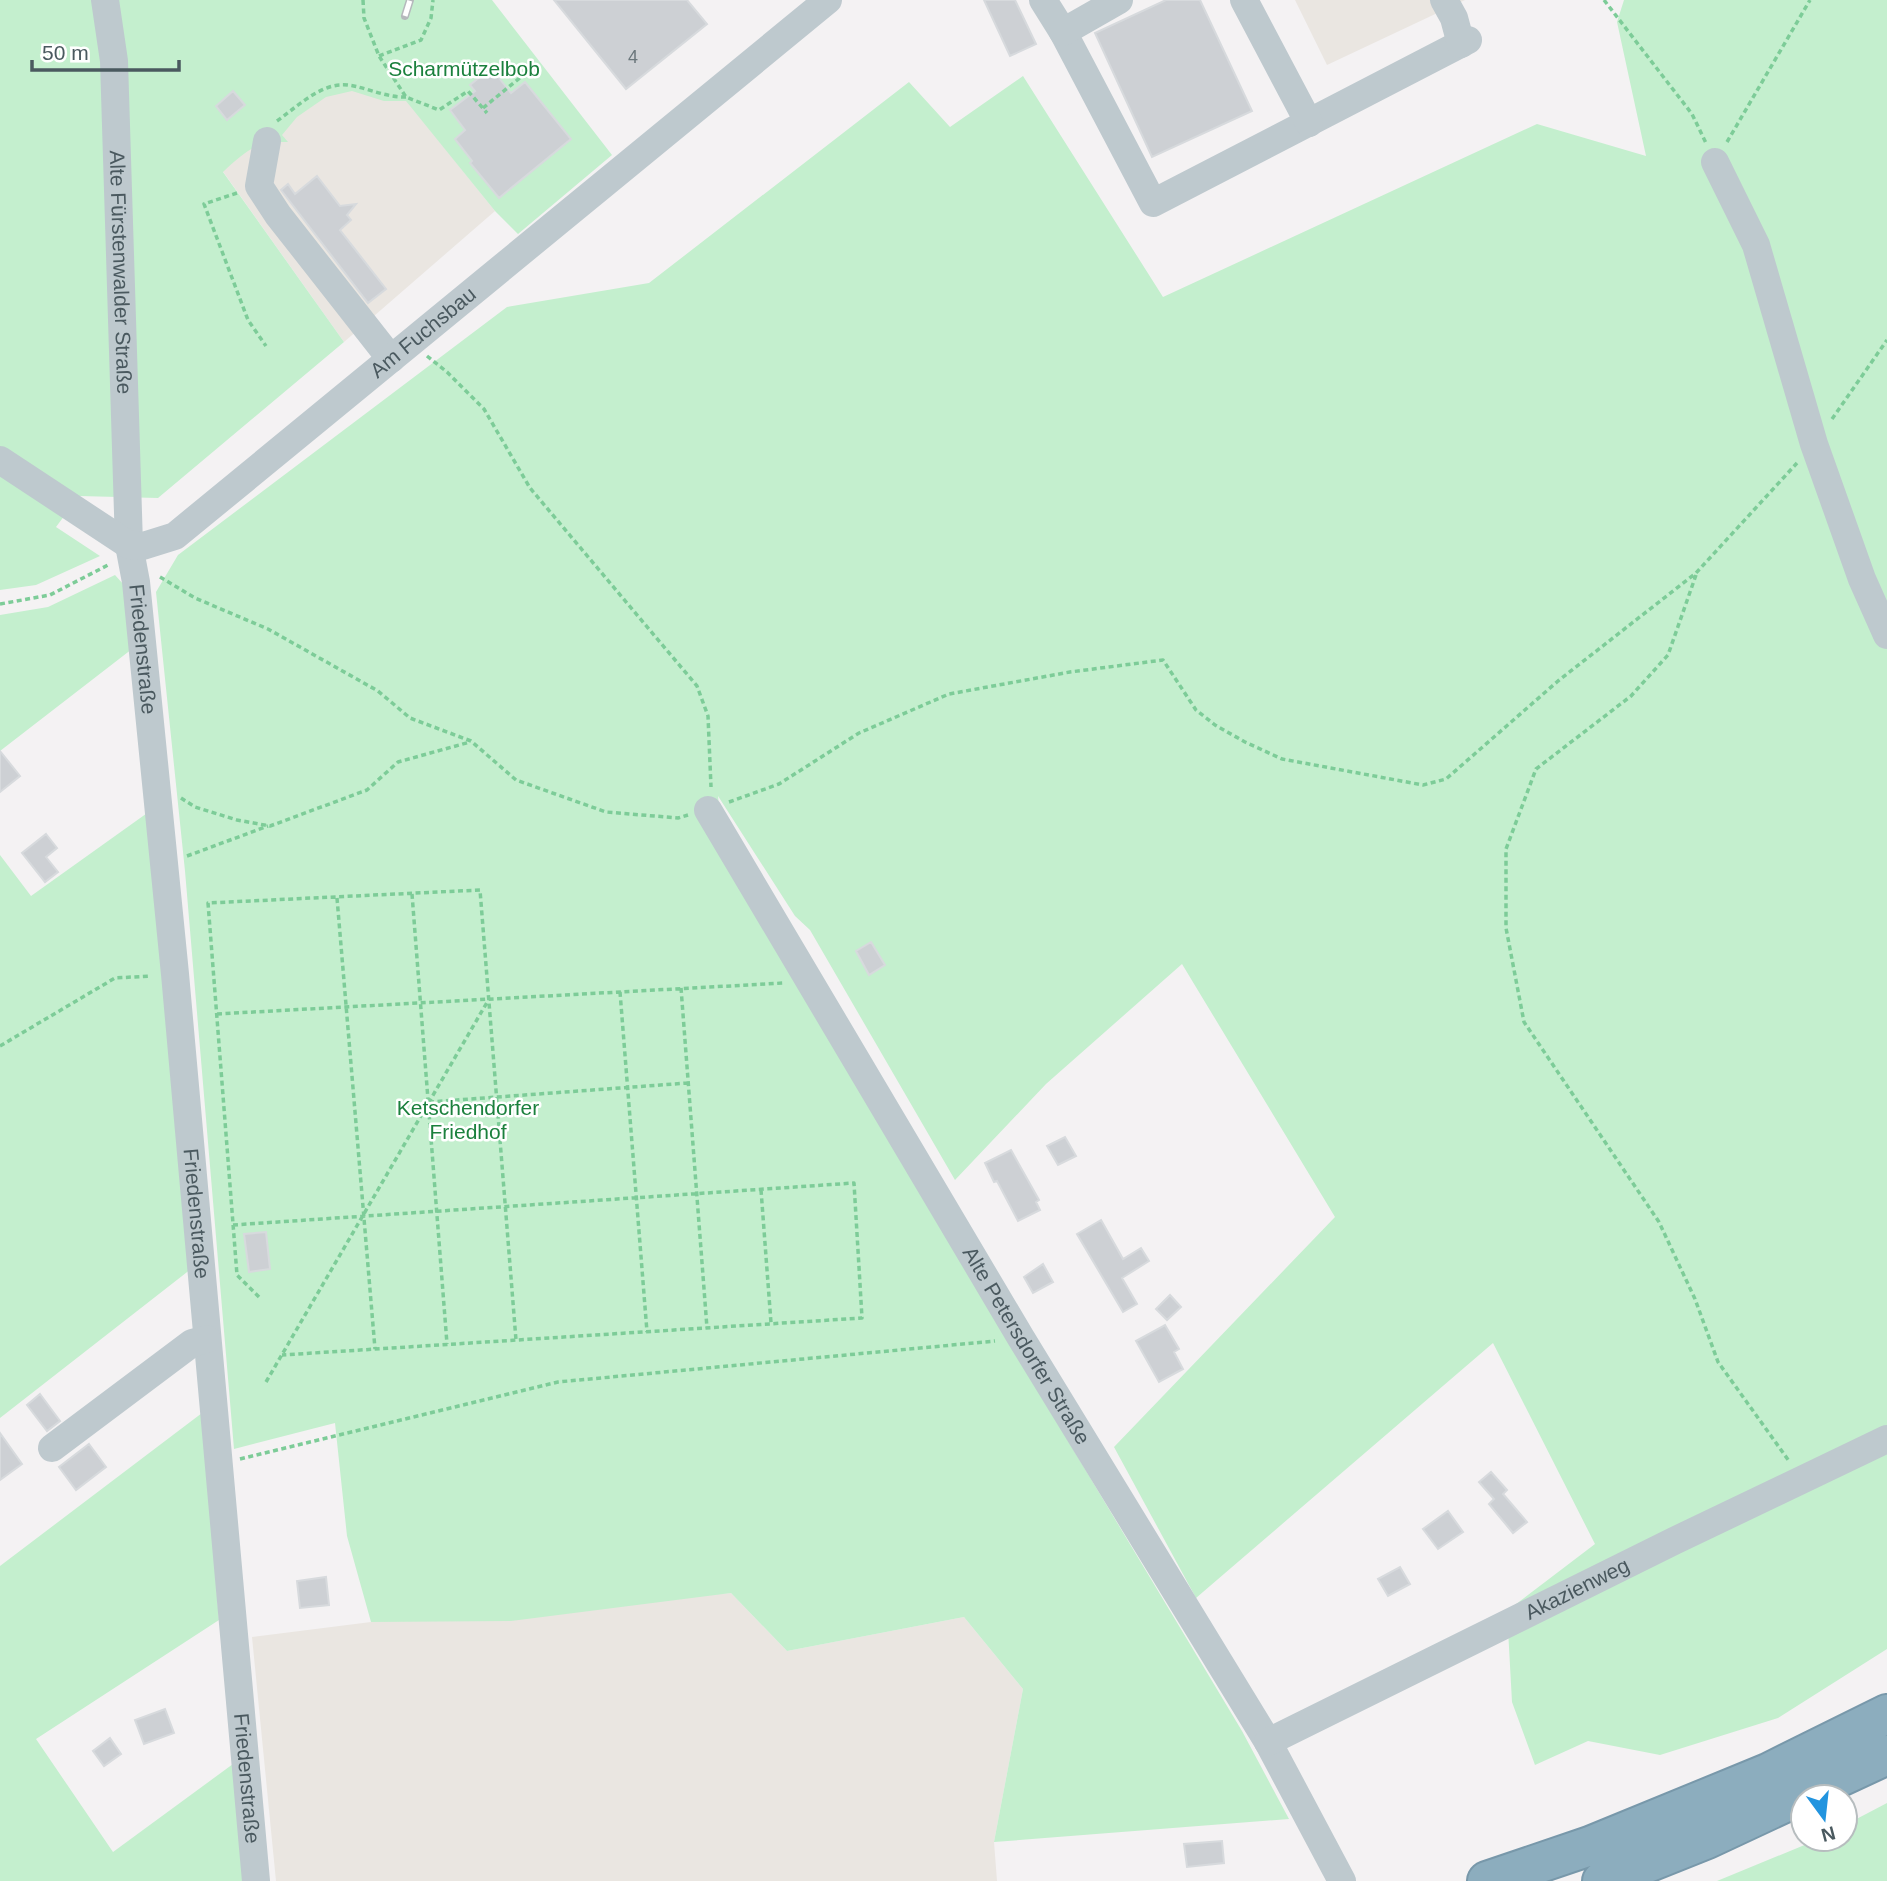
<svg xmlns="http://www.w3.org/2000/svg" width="1887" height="1881" font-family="Arial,sans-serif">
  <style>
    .commercial { fill: #eae6e1 }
    .green { fill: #c4efce }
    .building { fill: #cdd0d4; stroke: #d7dadd; stroke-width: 2 }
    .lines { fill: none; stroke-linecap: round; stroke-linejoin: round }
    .highway-casing { stroke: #7898aa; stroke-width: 42 }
    .path { stroke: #7dcc98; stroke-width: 3.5; stroke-dasharray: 5 3.5; stroke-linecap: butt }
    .minor { stroke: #bec9ce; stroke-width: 28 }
    .highway { stroke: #8cadbe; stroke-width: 38 }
    .rail-casing { stroke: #b5b9bc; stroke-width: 8 }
    .rail { stroke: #fff; stroke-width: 5; stroke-dasharray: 16; stroke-linecap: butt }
    .labels { text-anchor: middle; stroke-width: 5; stroke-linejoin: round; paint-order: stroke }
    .number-label { font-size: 18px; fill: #6b777c }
    .park-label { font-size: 21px; fill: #1b803d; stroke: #fff }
    .street-label { font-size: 21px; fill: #4a595f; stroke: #fff }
  </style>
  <rect width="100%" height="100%" fill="#f4f2f3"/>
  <path class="commercial" d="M326,0L495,211L344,342L165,90Z
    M1295,0H1465L1327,65Z
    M731,1593L787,1651L964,1617L1023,1689L994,1842L997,1881H276L252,1637L371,1622Z"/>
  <path class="green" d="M0,0H492L612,155L518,234L495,211L406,101H384L352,91L326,97L297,117L282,135L288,142C256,141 246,151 223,172L344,342L158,498L79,496L56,527L100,556L36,585L0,590Z
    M1624,0H1887V1649L1778,1718L1660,1755L1588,1741L1535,1765L1512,1702L1507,1611L1595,1544L1493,1343L1196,1598L1114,1447L1335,1217L1182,964L1046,1084L955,1180L810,930L795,916L718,796L723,848L1001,1329L1242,1731L1289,1819L994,1842L1023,1689L964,1617L787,1651L731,1593L511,1621L371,1622L347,1536L335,1423L234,1449L185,871L156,592L178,555L507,307L649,283L909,82L950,127L1023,76L1163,297L1537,124L1646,156L1617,22Z
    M115,575L124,585L132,649L0,751V615L48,607Z
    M150,811L191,1269L0,1418V855L31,896Z
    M202,1413L219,1620L36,1739L113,1852L233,1764L243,1881H0V1566Z
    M1887,1803V1881H1717L1819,1839H1845V1825Z"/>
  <path class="building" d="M554,0H687L707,24L626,89Z
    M984,0H1015L1036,44L1010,56Z
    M1166,0H1200L1252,111L1152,157L1095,33Z
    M491,68L511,93L525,82L571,139L499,198L470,163L472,161L455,139L465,130L450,110L475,91L470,85Z
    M233,91L245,105L227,120L216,106Z
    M317,176L340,206L356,204L347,215L351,220L340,230L386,289L368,303L281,190L288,184L295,194Z
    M0,751L20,776L0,792Z
    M46,834L57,848L46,857L58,872L45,882L22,853Z
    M871,942L885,965L869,975L856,951Z
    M1065,1137L1076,1156L1058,1165L1047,1146Z
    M1011,1150L1039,1200L1036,1202L1040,1210L1018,1221L997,1181L994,1182L985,1163Z
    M1101,1220L1123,1259L1141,1248L1149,1261L1122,1278L1137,1304L1123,1312L1077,1234Z
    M266,1232L270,1269L249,1272L244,1234Z
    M1043,1264L1053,1282L1033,1293L1024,1277Z
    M1170,1295L1181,1307L1167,1320L1156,1309Z
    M1165,1325L1179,1349L1174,1352L1183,1369L1159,1382L1136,1341Z
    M40,1394L60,1421L47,1431L27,1405Z
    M0,1433L22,1464L0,1480Z
    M89,1444L106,1467L76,1490L59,1467Z
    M1491,1472L1507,1490L1503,1494L1527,1522L1513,1533L1489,1504L1494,1499L1479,1482Z
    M1448,1511L1463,1532L1438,1549L1423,1529Z
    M1400,1567L1410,1584L1388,1596L1378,1579Z
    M326,1577L329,1605L300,1608L297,1581Z
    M165,1709L174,1733L144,1744L135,1720Z
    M110,1738L121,1754L104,1766L93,1751Z
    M1222,1841L1224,1863L1187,1867L1184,1844Z"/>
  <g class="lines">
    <g class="highway-casing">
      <path id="highway" d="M1487,1881L1590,1846L1768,1773L1887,1714
        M1602,1881L1707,1839L1887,1755"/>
    </g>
    <path class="path" d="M363,0L364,18L379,56L406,97L439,110L468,91L487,113
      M1604,0L1692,114L1706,143
      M379,56L421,40L431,18L433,0
      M483,108L527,72
      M277,121C294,109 318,86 340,85C358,83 383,98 406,97
      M1727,142L1810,0
      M237,193L204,204L248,320L266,346
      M427,356L447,372L484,409L530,488L697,686L708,716L711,787
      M1832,419L1887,340
      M1696,575L1668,655L1631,696L1536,769L1506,849V928L1524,1022L1659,1222L1695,1299L1718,1362L1789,1461
      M160,577L195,598L268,629L378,691L410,718L471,741L516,780L606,812L678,818L688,815
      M0,604L50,595L108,565
      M181,798L195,807L237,820L270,826L367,790L398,762L470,742
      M729,802L779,784L859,733L949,694L1070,672L1163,660L1196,710L1215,725L1245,742L1282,759L1423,785L1446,779L1558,681L1696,573L1797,463
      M187,856L268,826
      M412,894L447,1344
      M337,898L375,1349
      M681,988L707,1328
      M620,992L647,1332
      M217,1014L784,983
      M0,1046L115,978L151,976
      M429,1102L688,1083
      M761,1190L771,1323
      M233,1225L854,1183L862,1318L282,1355
      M259,1297L237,1275L208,903L480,890L516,1340
      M266,1382L489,999
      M240,1459L558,1382L995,1341"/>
    <g class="minor">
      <path id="s1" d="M105,0L114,61L129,545L136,582L175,974L256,1881"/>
      <path d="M1043,0L1063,32L1153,203L1468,40"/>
      <path d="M1244,0L1309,123"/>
      <path d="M1444,0L1454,18L1461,44"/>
      <path d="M1063,32L1119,0"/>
      <path d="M267,141L259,186L278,215L391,359"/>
      <path d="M1715,162L1756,245L1814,444L1862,579L1887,635"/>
      <path id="s2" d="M0,460L129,545L143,546L175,536L828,0"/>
      <path id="s3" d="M708,810L1021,1338L1268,1742L1342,1881"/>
      <path d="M52,1448L192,1343L207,1339"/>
      <path id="s4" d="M1268,1742L1674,1541L1887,1439"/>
    </g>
    <use href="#highway" class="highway"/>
    <g class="rail-casing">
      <path id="rail" d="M405,16L410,0"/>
    </g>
    <use href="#rail" class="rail"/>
  </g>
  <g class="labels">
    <g class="number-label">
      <text x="633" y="63">4</text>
    </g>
    <g class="park-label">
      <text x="464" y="76">Scharmützelbob</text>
      <text x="468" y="1115">Ketschendorfer<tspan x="468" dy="24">Friedhof</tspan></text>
    </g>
    <g class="street-label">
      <text dy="7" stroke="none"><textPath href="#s1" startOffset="273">Alte Fürstenwalder Straße</textPath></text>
      <text dy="7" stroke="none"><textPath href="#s2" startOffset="523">Am Fuchsbau</textPath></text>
      <text dy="7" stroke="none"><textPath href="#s1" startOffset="651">Friedenstraße</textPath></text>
      <text dy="7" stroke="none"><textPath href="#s1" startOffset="1218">Friedenstraße</textPath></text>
      <text dy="7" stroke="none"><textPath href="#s3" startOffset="623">Alte Petersdorfer Straße</textPath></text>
      <text dy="7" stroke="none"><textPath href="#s4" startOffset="345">Akazienweg</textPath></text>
      <text dy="7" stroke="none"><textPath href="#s1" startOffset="1785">Friedenstraße</textPath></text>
    </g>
  </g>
  <g transform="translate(1824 1818) rotate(165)"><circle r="33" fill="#ffffff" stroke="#b7bdbf" stroke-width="2"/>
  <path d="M0-5L12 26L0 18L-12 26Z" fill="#2294df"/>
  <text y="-10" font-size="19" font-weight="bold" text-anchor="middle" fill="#4a595f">N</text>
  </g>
  <path d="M32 60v10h147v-10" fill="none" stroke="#4a595f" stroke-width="3.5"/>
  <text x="42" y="60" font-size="21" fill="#4a595f" stroke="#ffffff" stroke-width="5" paint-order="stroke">50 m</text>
</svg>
